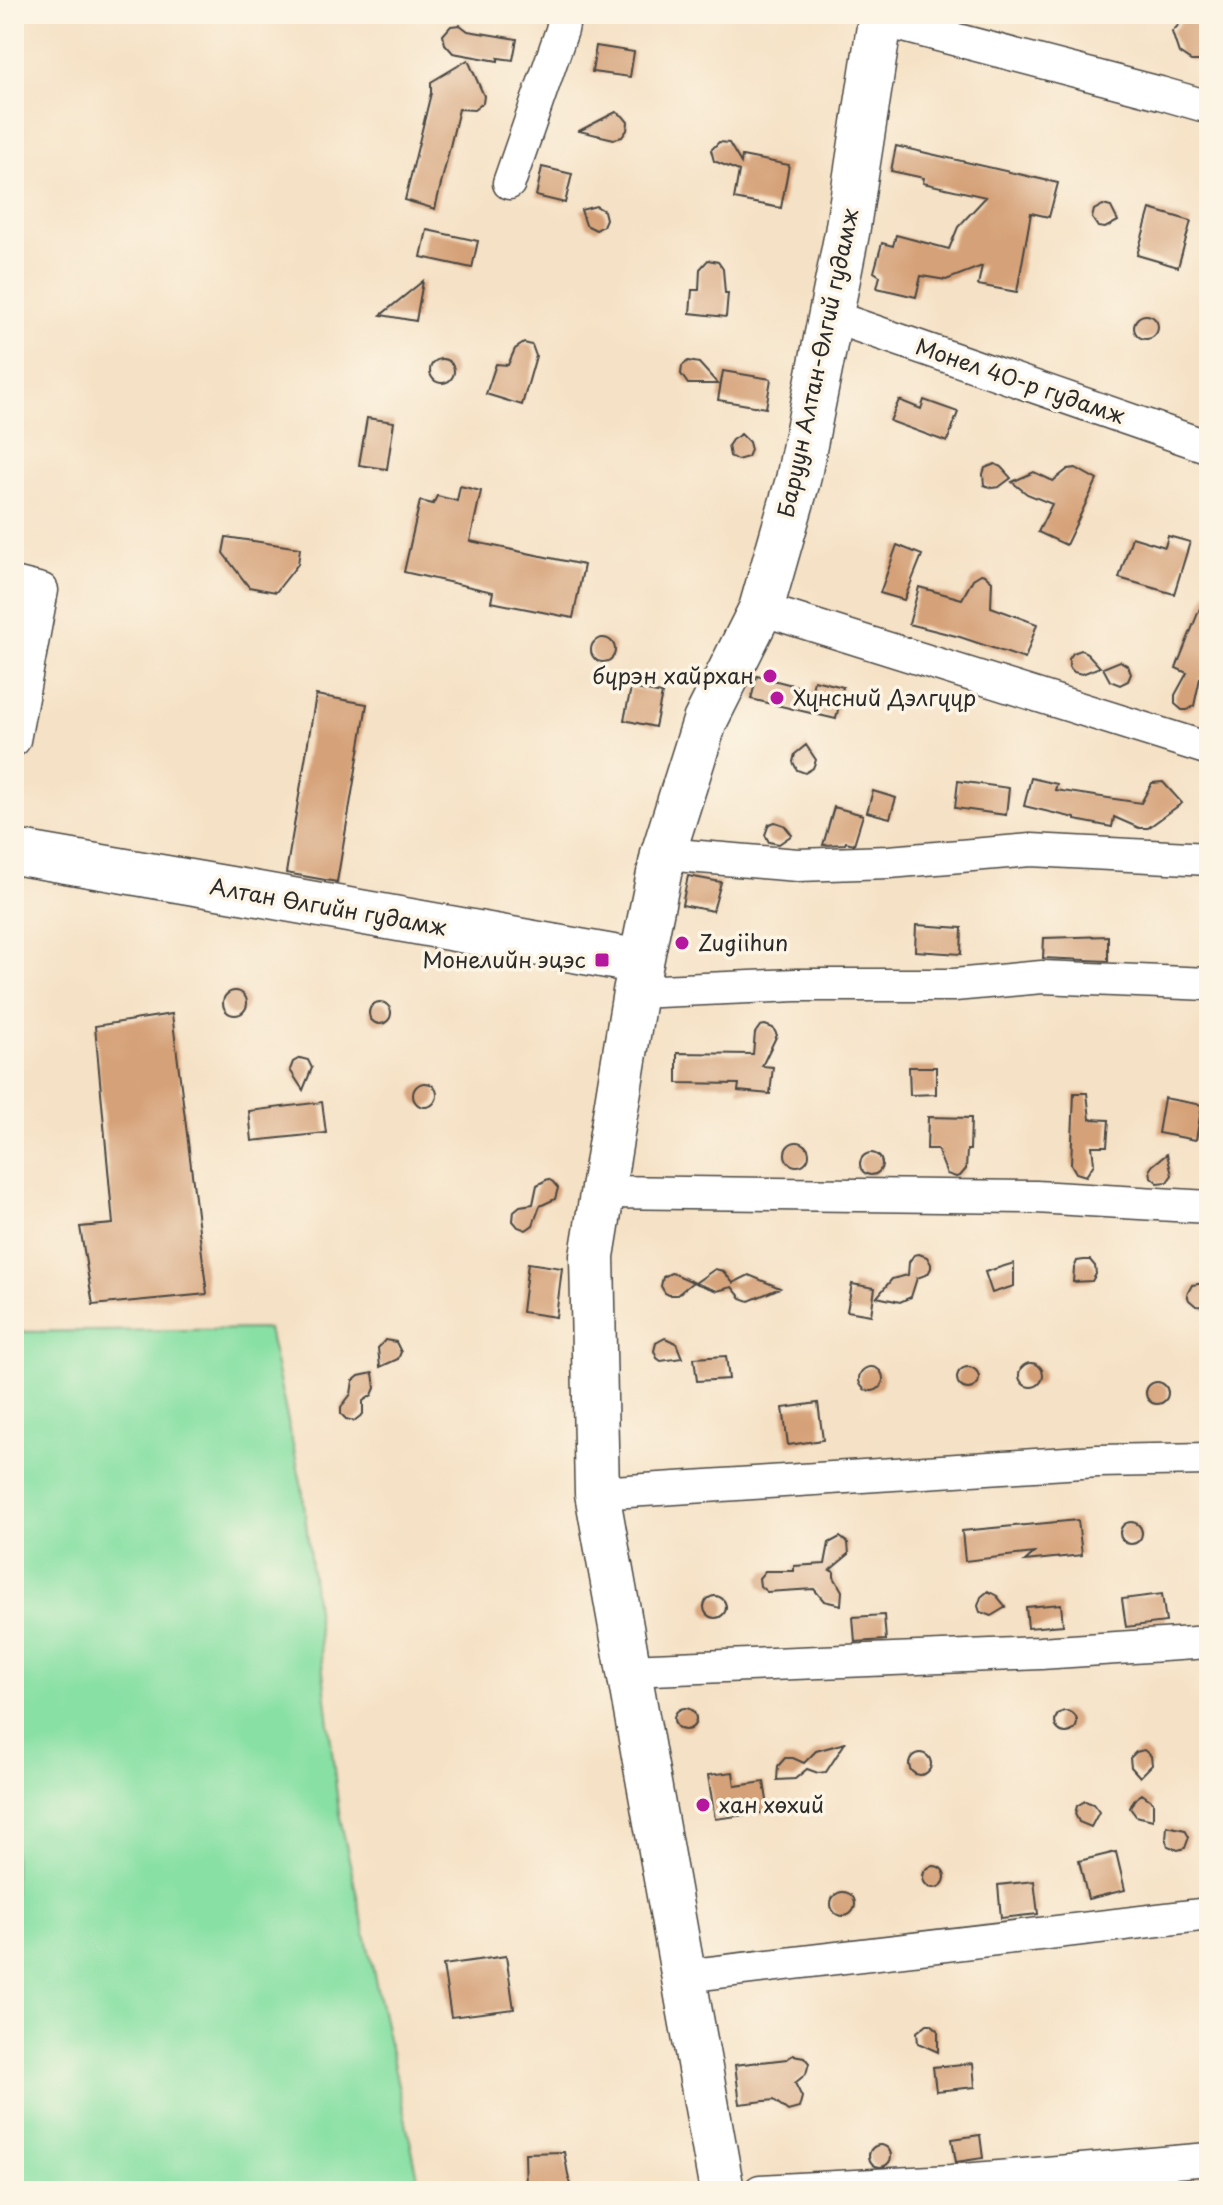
<svg xmlns="http://www.w3.org/2000/svg" width="1223" height="2205" font-family="'Playpen Sans',sans-serif">
  <style>
    .green { fill: #88e0a4; stroke: #5a8668; stroke-width: 2 }
    .building { fill: #d5a178 }
    .lines { fill: none; stroke-linecap: round; stroke-linejoin: round }
    .minor-casing { stroke: #494642; stroke-width: 35 }
    .secondary-casing { stroke: #494642; stroke-width: 47 }
    .minor { stroke: #fff; stroke-width: 32 }
    .secondary { stroke: #fff; stroke-width: 44 }
    .poi-dot { fill: #b5179e; stroke: #fcf5e5; stroke-width: 3 }
    .labels { text-anchor: middle; stroke-width: 7; stroke-linejoin: round; paint-order: stroke }
    .street-label { font-size: 22px; fill: #2b2b2b; stroke: #fcf5e5 }
    .poi-label { font-size: 22px; fill: #2b2b2b; stroke: #fcf5e5; text-anchor: start }
  </style>
  <rect width="100%" height="100%" fill="#fcf5e5"/>
  <filter id="ink" filterUnits="userSpaceOnUse"><feTurbulence type="fractalNoise" baseFrequency=".0125" numOctaves="2"/><feDisplacementMap in="SourceGraphic" scale="16" xChannelSelector="R" yChannelSelector="G"/><feConvolveMatrix kernelMatrix="1 2 1 2 8 2 1 2 1" color-interpolation-filters="sRGB"/></filter>
  <filter id="wash" filterUnits="userSpaceOnUse"><feTurbulence type="fractalNoise" baseFrequency=".006" numOctaves="4" result="noise"/><feDisplacementMap in="SourceGraphic" scale="32" xChannelSelector="R" yChannelSelector="G"/><feGaussianBlur stdDeviation="1.8" result="paint"/><feColorMatrix in="noise" values="0 0 0 0 0 0 0 0 0 0 0 0 0 0 0 0 0 1.4 0 .05"/><feComposite in="paint" operator="in"/></filter>
  <g filter="url(#wash)">
    <rect width="100%" height="100%" fill="#f5e1c5"/>
    <path class="green" d="M268,1329L302,1487L339,1813L421,2191H14V1332Z"/>
    <g id="blocks">
      <path class="building" d="M1195,16L1209,18V58L1199,61H1191L1179,53L1172,32L1182,21Z
        M460,25L468,31L517,39L513,60L498,58V61L453,53L445,44L443,35L451,26Z
        M596,46L634,52L630,77L592,72Z
        M468,60L484,96L483,103L474,110L459,109L435,209L405,200L431,93V82Z
        M616,112L623,116L628,122L627,130L622,137L614,139L579,131Z
        M719,142L729,143L741,163L742,156L789,165L781,208L734,199L739,171L714,161L711,150Z
        M896,146L1058,183L1049,217L1031,213L1017,292L978,285L982,266L946,280L921,276L916,297L877,288L880,276L874,272L882,243L893,246L896,235L949,249L958,227L986,197L923,183L924,178L891,171Z
        M542,167L572,174L565,203L536,196Z
        M1103,205L1111,207L1118,221L1105,228L1098,227L1092,218L1094,210Z
        M596,206L604,211L606,219L603,226L596,230L586,225L581,210Z
        M1150,209L1191,221L1178,267L1137,255Z
        M427,230L478,241L472,268L421,257Z
        M708,260L718,262L723,269L725,293H728L726,317L690,313L692,290H699L700,269Z
        M423,281L416,321L381,315Z
        M1134 327a12 12 0 1 1 24 0a12 12 0 1 1-24 0Z
        M524,343L532,345L536,356L522,405L486,394L496,364L508,365L515,349Z
        M430 371a12 12 0 1 1 24 0a12 12 0 1 1-24 0Z
        M688,361L699,363L718,384H688L681,374L682,366Z
        M723,371L771,379L766,408L718,400Z
        M899,400L921,409L924,400L958,412L947,442L890,421Z
        M367,418L394,422L387,469L359,465Z
        M741,434L749,442L751,450L748,457L737,460L730,456L728,446L732,440Z
        M995,464L1001,467L1011,478L999,487L992,488L984,485L983,474L985,468Z
        M1076,468L1097,480L1066,545L1038,532L1052,504L1027,494L1012,482L1034,472L1053,481L1068,469Z
        M460,486L481,491L470,541L584,565L573,618L491,602L493,592L404,572L420,501L433,504L437,496L457,501Z
        M1168,536L1190,542L1174,594L1119,578L1132,537L1165,547Z
        M226,537L300,548L298,564L276,592L249,587L223,553Z
        M897,545L922,555L904,600L880,593Z
        M981,574L985,575L992,581L991,607L1037,624L1025,659L960,637L909,624L919,587L962,599L973,579Z
        M1208,588L1209,682L1200,678L1194,706L1187,710H1182L1175,704V695L1187,673L1176,668Z
        M591 650a12 12 0 1 1 24 0a12 12 0 1 1-24 0Z
        M1081,650L1087,653L1100,667L1082,674L1074,672L1069,667V659L1073,653Z
        M1120,661L1128,666L1131,674L1128,681L1120,685L1110,681L1103,668Z
        M757,676L812,690L814,680L843,687L836,719L751,699Z
        M631,688L662,694L655,727L624,720Z
        M316,695L367,704L337,882L286,873Z
        M806,745L816,760L813,768L805,773L797,770L793,762L795,754Z
        M1031,778L1057,784L1055,790L1141,803L1152,783L1163,782L1182,803L1148,828H1139L1114,817L1112,827L1075,820V818L1024,806Z
        M958,781L1009,788L1006,815L955,808Z
        M873,791L896,798L890,818L867,812Z
        M834,807L863,815L854,844L846,842L845,844L823,845Z
        M775,822L784,825L792,835L779,844L769,842L765,835L769,824Z
        M688,876L721,882L713,911L682,905Z
        M916,925L962,928L961,954L915,951Z
        M1108,936V961L1043,958L1044,938Z
        M223 1003a12 12 0 1 1 24 0a12 12 0 1 1-24 0Z
        M369 1013a11 11 0 1 1 22 0a11 11 0 1 1-22 0Z
        M172,1014L207,1294L93,1305L80,1227L113,1224L95,1026Z
        M765,1025L773,1028L777,1035L762,1066L773,1067L770,1094L738,1091L739,1084L677,1083V1053L753,1054L755,1033L760,1026Z
        M300,1058L308,1060L312,1068L303,1090L290,1070L293,1062Z
        M909,1067H936V1094L910,1095Z
        M413 1095a12 12 0 1 1 24 0a12 12 0 1 1-24 0Z
        M1074,1093H1087L1090,1119L1109,1120L1107,1146H1092L1094,1164L1086,1176L1076,1173L1071,1164Z
        M1164,1098L1202,1105L1196,1140L1158,1133Z
        M322,1102L326,1133L252,1141L249,1111Z
        M928,1117L971,1118L970,1150H967L966,1169L960,1176L956,1177L947,1174L937,1149H927Z
        M785 1154a12 12 0 1 1 24 0a12 12 0 1 1-24 0Z
        M860 1164a11 11 0 1 1 22 0a11 11 0 1 1-22 0Z
        M1167,1154L1172,1175L1167,1182L1158,1183L1151,1177L1150,1169L1153,1165Z
        M548,1179L553,1182L558,1188L555,1199L540,1206L533,1225L526,1230L518,1227L513,1221L514,1211L520,1206L533,1204L537,1185Z
        M919,1254L927,1257L931,1264V1268L928,1274L917,1278L911,1297L900,1302L877,1297L892,1279L908,1275L909,1262L914,1255Z
        M1084,1260H1090L1095,1266L1096,1274L1092,1281L1073,1282L1074,1268L1077,1261Z
        M528,1263L562,1268L556,1317L522,1312Z
        M1014,1263V1286L992,1293L985,1272Z
        M715,1269L723,1271L733,1283L749,1275L780,1288L749,1301L741,1298L732,1287L717,1291L695,1283Z
        M671,1273L675,1274L693,1282L677,1295H669L665,1293L661,1286L663,1277Z
        M852,1284L875,1288L871,1315L847,1311Z
        M1198,1284H1209V1307L1196,1306L1189,1300L1187,1294L1192,1285Z
        M665,1338L676,1343L682,1358L661,1361L657,1358L654,1351L656,1343Z
        M385,1340L396,1342L401,1352L398,1359L380,1367L378,1348Z
        M726,1356L729,1379L697,1381L694,1358Z
        M1019 1375a12 12 0 1 1 24 0a12 12 0 1 1-24 0Z
        M957 1378a11 11 0 1 1 22 0a11 11 0 1 1-22 0Z
        M859 1379a12 12 0 1 1 24 0a12 12 0 1 1-24 0Z
        M373,1373L375,1388L372,1395L363,1401V1414L354,1421L346,1419L341,1414V1407L351,1394L353,1381L359,1376Z
        M1146 1393a11 11 0 1 1 22 0a11 11 0 1 1-22 0Z
        M818,1403L823,1440L788,1445L783,1408Z
        M1078,1520L1082,1555L1025,1561L1034,1553L965,1561L962,1531Z
        M1120 1533a11 11 0 1 1 22 0a11 11 0 1 1-22 0Z
        M840,1537L848,1543L849,1554L830,1570L834,1572V1577L842,1591L841,1605L824,1601L814,1589L767,1592L760,1586L759,1578L765,1571H794V1566L825,1564L829,1543Z
        M988,1591L997,1596L1006,1607L991,1616L980,1612L978,1606L981,1597Z
        M1162,1594L1166,1622L1126,1627L1122,1599Z
        M704 1607a11 11 0 1 1 22 0a11 11 0 1 1-22 0Z
        M1061,1604L1063,1625L1028,1628L1026,1607Z
        M884,1615L886,1640L855,1642L853,1617Z
        M674 1719a11 11 0 1 1 22 0a11 11 0 1 1-22 0Z
        M1055 1722a11 11 0 1 1 22 0a11 11 0 1 1-22 0Z
        M845,1743L826,1772L818,1773L807,1769L795,1779L777,1780L778,1766L785,1758H793L804,1763L816,1751Z
        M1144,1750L1151,1756L1152,1765L1140,1777L1131,1767L1130,1758L1136,1752Z
        M909 1764a11 11 0 1 1 22 0a11 11 0 1 1-22 0Z
        M733,1772L735,1786L764,1782L769,1812L715,1819L708,1775Z
        M1142,1794L1153,1802V1820L1136,1816L1130,1808L1134,1800Z
        M1085,1801L1093,1804L1099,1812L1091,1827L1079,1822L1075,1814L1077,1806Z
        M1167,1826L1185,1830L1189,1837L1185,1848L1178,1850L1168,1846L1166,1840Z
        M1116,1852L1125,1890L1088,1899L1079,1861Z
        M923 1877a11 11 0 1 1 22 0a11 11 0 1 1-22 0Z
        M1034,1881L1038,1914L1001,1918L998,1885Z
        M831 1904a12 12 0 1 1 24 0a12 12 0 1 1-24 0Z
        M506,1956L514,2009L451,2017L443,1965Z
        M927,2024H931L938,2030V2052L918,2043L917,2032Z
        M793,2055L804,2057L809,2063L806,2074L795,2083L802,2097L799,2108L788,2111L774,2100L740,2104L735,2065L787,2059Z
        M973,2063L975,2087L936,2091L933,2067Z
        M980,2135L983,2158L956,2162L952,2139Z
        M869 2156a11 11 0 1 1 22 0a11 11 0 1 1-22 0Z
        M564,2152L571,2191H526L525,2153Z"/>
    </g>
  </g>
  <g filter="url(#ink)">
    <use href="#blocks" fill-opacity="0" stroke="#494642" stroke-width="2"/>
    <g class="lines">
      <g class="minor-casing">
        <path id="minor" d="M881,20L1160,93L1209,107
          M509,183L562,30L565,14
          M830,316L1209,447
          M14,583L42,590L14,740
          M761,609L1209,749
          M663,854L798,865L889,862L1031,850L1209,859
          M635,992L796,985H954L1042,977L1209,984
          M603,1192L1036,1197L1209,1207
          M597,1493L1098,1461L1209,1459
          M628,1670L1040,1653L1209,1642
          M684,1976L1209,1914
          M760,2191L951,2181L1209,2159"/>
      </g>
      <g class="secondary-casing">
        <path id="secondary" d="M14,852L236,890L641,962
          M722,2191L597,1493L592,1256L635,992L663,854L705,721L761,609L798,480L847,233L881,14"/>
      </g>
      <use href="#minor" class="minor"/>
      <use href="#secondary" class="secondary"/>
    </g>
  </g>
  <g class="poi-dot">
    <circle cx="770" cy="676" r="8"/>
    <circle cx="777" cy="698" r="8"/>
    <circle cx="682" cy="943" r="8"/>
    <rect x="594" y="952" width="16" height="16" rx="4"/>
    <circle cx="703" cy="1805" r="8"/>
  </g>
  <g class="labels">
    <g class="street-label">
      <text transform="translate(818 363) rotate(-78)" y="8">Баруун Алтан-Өлгий гудамж</text>
      <text transform="translate(1020 381) rotate(19)" y="8">Монел 40-р гудамж</text>
      <text transform="translate(328 907) rotate(10)" y="8">Алтан Өлгийн гудамж</text>
    </g>
    <g class="poi-label">
      <text x="754" y="684" text-anchor="end">бүрэн хайрхан</text>
      <text x="793" y="706">Хүнсний Дэлгүүр</text>
      <text x="698" y="951">Zugiihun</text>
      <text x="586" y="968" text-anchor="end">Монелийн эцэс</text>
      <text x="719" y="1813">хан хөхий</text>
    </g>
  </g>
  <rect width="1223" height="2205" fill="none" stroke="#fcf5e5" stroke-width="48"/>
</svg>
